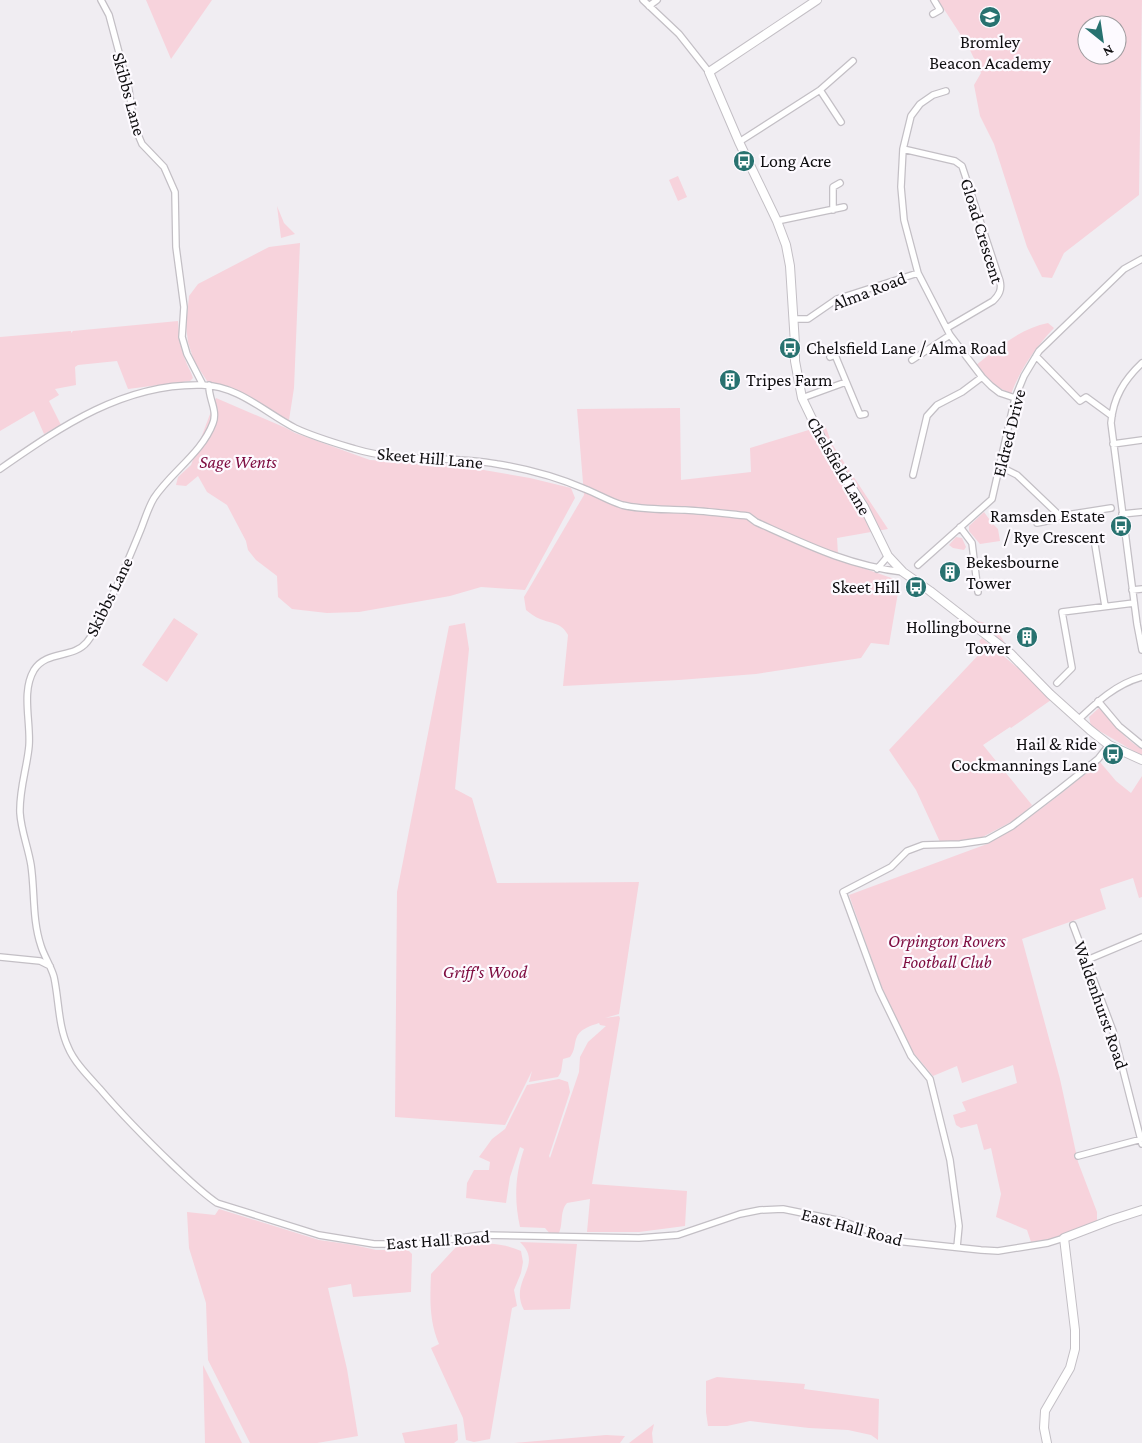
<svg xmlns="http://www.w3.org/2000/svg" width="1142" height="1443" font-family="'Crimson Pro',serif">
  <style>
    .green { fill: #f7d3dc; fill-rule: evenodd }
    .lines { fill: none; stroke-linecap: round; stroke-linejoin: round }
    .street-casing { stroke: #c3bfc5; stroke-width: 8 }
    .secondary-casing { stroke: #c3bfc5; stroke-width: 10 }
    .street { stroke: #fff; stroke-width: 5.5 }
    .secondary { stroke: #fff; stroke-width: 8 }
    .labels { text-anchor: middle; stroke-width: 4.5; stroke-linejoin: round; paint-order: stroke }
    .poi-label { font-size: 18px; fill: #0f0e10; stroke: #fdfaff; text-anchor: start }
    .street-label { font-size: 18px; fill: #0f0e10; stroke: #fdfaff }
    .park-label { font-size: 18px; font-style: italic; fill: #7e0c40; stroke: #fdfaff }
  </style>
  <rect width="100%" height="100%" fill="#f0edf2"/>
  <path class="green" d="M146,0H212L171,59Z
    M938,0H1142L1139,195L1064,253L1052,278L1042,277L1027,247L994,144L980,116L974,85L981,73L968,46ZM1087,25H1117V55H1087Z
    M678,176L687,197L678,201L669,180Z
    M277,206L284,223L295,234L281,238Z
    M300,243L294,388L289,420L207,381L194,361L188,342L186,326L189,296L198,284L269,247Z
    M178,321C179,334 180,347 185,359C187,366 191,371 193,378L190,381L128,389L117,361L78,365L75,367L76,385L55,389L59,395L49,401L61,425L44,434L34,411L0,431V337L71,331V333L73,331Z
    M1048,323L1054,328C1035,348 1021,368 1011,394L990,383L975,366C996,349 1021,328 1048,323Z
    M216,398L286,428L295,433L370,460L449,464L530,478L571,488L575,498L525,590L481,587L450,596L359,612L327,613L292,609L278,597L277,576L256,560L248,550L246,541L227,505L207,492L198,476L186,486L176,485L178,477L191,465Z
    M680,408L681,480L751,472L750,448L825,425L832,444L888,529L837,538L838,554L840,560L900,581L889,645L871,643L861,658L756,674L679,680L563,686L568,635C561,622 552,624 540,619C535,617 530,613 526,610L524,597L584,495L577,409Z
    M984,512L992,523L991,526L993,524L998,529L1000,541L980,544L969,531V526Z
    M956,537L962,538L966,547L964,550L953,548L949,545Z
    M174,618L198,634L167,682L142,665Z
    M974,620L993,625L1009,649L973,622Z
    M465,623L469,649L455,789L472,798L497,883L639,882L619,1014L605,1018L619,1016L620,1018L592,1184L687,1191L685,1226L639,1232H587L590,1199L567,1203C559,1212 564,1225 558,1235H551L545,1228L520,1227C514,1200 515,1175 524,1149L520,1147L510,1177L506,1203L466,1198L467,1183L474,1170H489L490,1162L479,1157L492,1139L505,1129L527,1085L559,1079L568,1082L570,1092L549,1156L550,1158L579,1072L580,1057L588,1042L606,1026L600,1025L599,1023C590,1026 579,1029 576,1039C574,1046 575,1050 570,1057L563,1059L561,1072L558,1077L529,1082L532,1071L505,1125L395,1117L397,892L449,626Z
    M982,638L1025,674L1051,700L1011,728L1010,727L983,745L1032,805L1022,816L977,840L940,842L916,790L889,750L984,649L979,641Z
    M1100,707C1112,722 1125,740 1142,749V756L1091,726L1089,717Z
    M1100,762L1116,781L1131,793L1142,776V897L1139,898L1133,878L1100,889L1106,909L1022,939L1060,1079L1078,1162L1097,1212V1222L1054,1239L1031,1242L1027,1230L996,1217L1001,1194L991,1148L984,1150L977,1124L961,1128L956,1125L953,1115L966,1111L962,1102L1017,1083L1013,1065L962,1083L957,1066L933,1076L906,1044L883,991L849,895L987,844C1028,822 1064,791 1100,762Z
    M219,1209L319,1240L354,1245L376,1250H408L412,1254L411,1292L353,1297L351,1284L328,1288L347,1369L358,1436L317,1443H250L208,1360L206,1303L189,1248L187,1212L215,1215Z
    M520,1242L577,1244L570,1309L524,1310C508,1280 545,1266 520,1242Z
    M473,1243C490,1243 506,1244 521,1251L523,1262L521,1273L514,1290L517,1306L512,1308L490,1439L474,1442L466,1440L463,1418L431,1348L439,1344C429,1321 430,1298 431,1274L456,1247Z
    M203,1365L242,1443H205Z
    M717,1377L805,1384L804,1389L879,1399L878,1440L871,1435L848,1430L809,1428L750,1421L727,1426H708L706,1412V1381Z
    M457,1424L458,1440L454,1443H405L402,1433Z
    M654,1424L652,1433L653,1443H629Z
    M606,1435L625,1436L620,1443H514Z"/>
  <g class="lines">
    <g class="street-casing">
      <path id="street" d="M101,0L109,15L129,90L134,125L142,144L164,167L175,192L176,247L184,307L182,337L187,354L203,385
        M643,0L679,34L709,72
        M649,6L657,0
        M933,14L940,10L934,0
        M820,90L841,122
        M946,91L933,95L920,104L911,116L903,149L901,187L904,220L918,273L950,335L982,377L991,386L1000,393L1015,398
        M739,142L820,90L853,61
        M903,149L955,161L962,166L1000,281C1002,290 999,295 993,301L947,328
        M833,210V187L840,183
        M777,221L844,207
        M793,319H808L837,299L918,273
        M1036,356L1080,401L1086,397L1112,416
        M830,357L835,355L860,415L865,414
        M912,360L950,335
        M1142,363C1124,380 1113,398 1111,423L1137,624L1142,650
        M209,385C208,398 218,410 213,423C202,453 171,472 154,498C148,508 145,519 141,529C130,556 119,582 106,609C100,620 95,632 87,642C73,659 47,650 34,670C21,692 31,722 29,746C27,768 19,790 20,813C21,830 28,847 31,865C35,892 32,919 41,946C44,956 51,966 54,977C59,1000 58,1025 68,1047C74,1062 89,1077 100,1089C123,1116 148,1141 173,1165C188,1179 201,1192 217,1203L319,1235L374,1244H419L481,1235L639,1238L678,1235L740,1214L760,1210L783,1209L842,1221L896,1241L981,1250L998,1251L1048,1243L1064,1238
        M802,398L846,382
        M1113,444L1142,440
        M999,466L1017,475L1060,516L1111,508
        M0,469C62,426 124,383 202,385C239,386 264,412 295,428C314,437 335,443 355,449C401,463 450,455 497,464C528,469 557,477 585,489C598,494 609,501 622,505C642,510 664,509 685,510C706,511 728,514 748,516L756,522C805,544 849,566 903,572
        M913,475L927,416L937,405L962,392L982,377
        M1122,514L1142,512
        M1037,523L1052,520L1060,516
        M960,527L972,543L978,592
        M1095,545L1105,606
        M918,565L992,499L1015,398L1024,376L1039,351L1124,269L1142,259
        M877,569L888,556
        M1132,590L1142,589
        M1057,683L1072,668L1062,612L1134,603
        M1098,701L1119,726L1142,745
        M1078,720C1097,702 1116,684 1142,677
        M1073,925L1113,1031L1142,1144
        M0,957L40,961L50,966
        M1087,960L1142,937
        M1078,1156L1142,1139
        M957,1247L959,1226L950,1160L930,1079L911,1056L879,990L843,892L891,867L907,851L923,845L960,844L987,840L1012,826L1059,790L1098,759L1109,745"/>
    </g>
    <g class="secondary-casing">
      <path id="secondary" d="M817,0L709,72L739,142L777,221L786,245L790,266L795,344V361L802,398L826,448L864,507L888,556L903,572L930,591L1011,654L1050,694L1090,730L1109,745L1142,760
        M1047,1443L1044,1428L1045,1411L1070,1368L1075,1349V1330L1064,1238L1111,1220L1142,1210"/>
    </g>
    <use href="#street" class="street"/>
    <use href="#secondary" class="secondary"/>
  </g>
  <defs>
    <g id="school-disc" transform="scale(1.125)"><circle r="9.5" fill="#287270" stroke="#fdfaff"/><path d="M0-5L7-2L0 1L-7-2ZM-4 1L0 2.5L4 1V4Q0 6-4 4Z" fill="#fff"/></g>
    <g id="bus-disc" transform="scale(1.125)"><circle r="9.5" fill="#287270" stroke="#fdfaff"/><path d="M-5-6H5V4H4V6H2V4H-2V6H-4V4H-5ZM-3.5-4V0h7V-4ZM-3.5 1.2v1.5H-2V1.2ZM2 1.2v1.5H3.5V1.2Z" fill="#fff"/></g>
    <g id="building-disc" transform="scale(1.125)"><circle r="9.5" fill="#287270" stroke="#fdfaff"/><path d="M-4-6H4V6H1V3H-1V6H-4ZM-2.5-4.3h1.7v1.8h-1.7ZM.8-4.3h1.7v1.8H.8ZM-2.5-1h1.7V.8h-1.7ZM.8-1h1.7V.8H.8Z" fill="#fff"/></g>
  </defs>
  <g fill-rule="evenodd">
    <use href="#school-disc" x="990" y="17"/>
    <use href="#bus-disc" x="744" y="161"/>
    <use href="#bus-disc" x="790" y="348"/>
    <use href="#building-disc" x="730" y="380"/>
    <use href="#bus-disc" x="1121" y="526"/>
    <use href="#building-disc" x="950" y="572"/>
    <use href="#bus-disc" x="916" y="587"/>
    <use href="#building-disc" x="1027" y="637"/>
    <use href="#bus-disc" x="1113" y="754"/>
  </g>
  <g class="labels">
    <g class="poi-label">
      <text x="990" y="48" text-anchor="middle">Bromley<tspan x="990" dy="21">Beacon Academy</tspan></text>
      <text x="760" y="167">Long Acre</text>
      <text x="806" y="354">Chelsfield Lane / Alma Road</text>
      <text x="746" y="386">Tripes Farm</text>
      <text x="1105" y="522" text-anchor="end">Ramsden Estate<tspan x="1105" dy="21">/ Rye Crescent</tspan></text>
      <text x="966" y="568">Bekesbourne<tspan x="966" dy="21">Tower</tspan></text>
      <text x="900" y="593" text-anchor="end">Skeet Hill</text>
      <text x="1011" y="633" text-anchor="end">Hollingbourne<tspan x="1011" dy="21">Tower</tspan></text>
      <text x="1097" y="750" text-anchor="end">Hail &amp; Ride<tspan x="1097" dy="21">Cockmannings Lane</tspan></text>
    </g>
    <g class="street-label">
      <text transform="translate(129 94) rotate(75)" y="6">Skibbs Lane</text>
      <text transform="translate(982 231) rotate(73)" y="6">Gload Crescent</text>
      <text transform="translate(869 291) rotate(-21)" y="6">Alma Road</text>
      <text transform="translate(1009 433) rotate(-76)" y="6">Eldred Drive</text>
      <text transform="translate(430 458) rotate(5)" y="6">Skeet Hill Lane</text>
      <text transform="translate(839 466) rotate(60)" y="6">Chelsfield Lane</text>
      <text transform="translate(109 597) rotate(-64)" y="6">Skibbs Lane</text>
      <text transform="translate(1101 1005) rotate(71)" y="6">Waldenhurst Road</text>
      <text transform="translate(852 1227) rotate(15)" y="6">East Hall Road</text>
      <text transform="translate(438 1240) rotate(-4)" y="6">East Hall Road</text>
    </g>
    <g class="park-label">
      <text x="238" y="468">Sage Wents</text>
      <text x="947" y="947">Orpington Rovers<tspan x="947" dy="21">Football Club</tspan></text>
      <text x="485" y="978">Griff's Wood</text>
    </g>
  </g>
  <g transform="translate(1102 40) rotate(150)"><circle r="24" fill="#fdfaff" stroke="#9e9c9f"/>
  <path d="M0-4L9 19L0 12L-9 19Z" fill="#287270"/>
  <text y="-8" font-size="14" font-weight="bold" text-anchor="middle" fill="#0f0e10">N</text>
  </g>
</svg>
